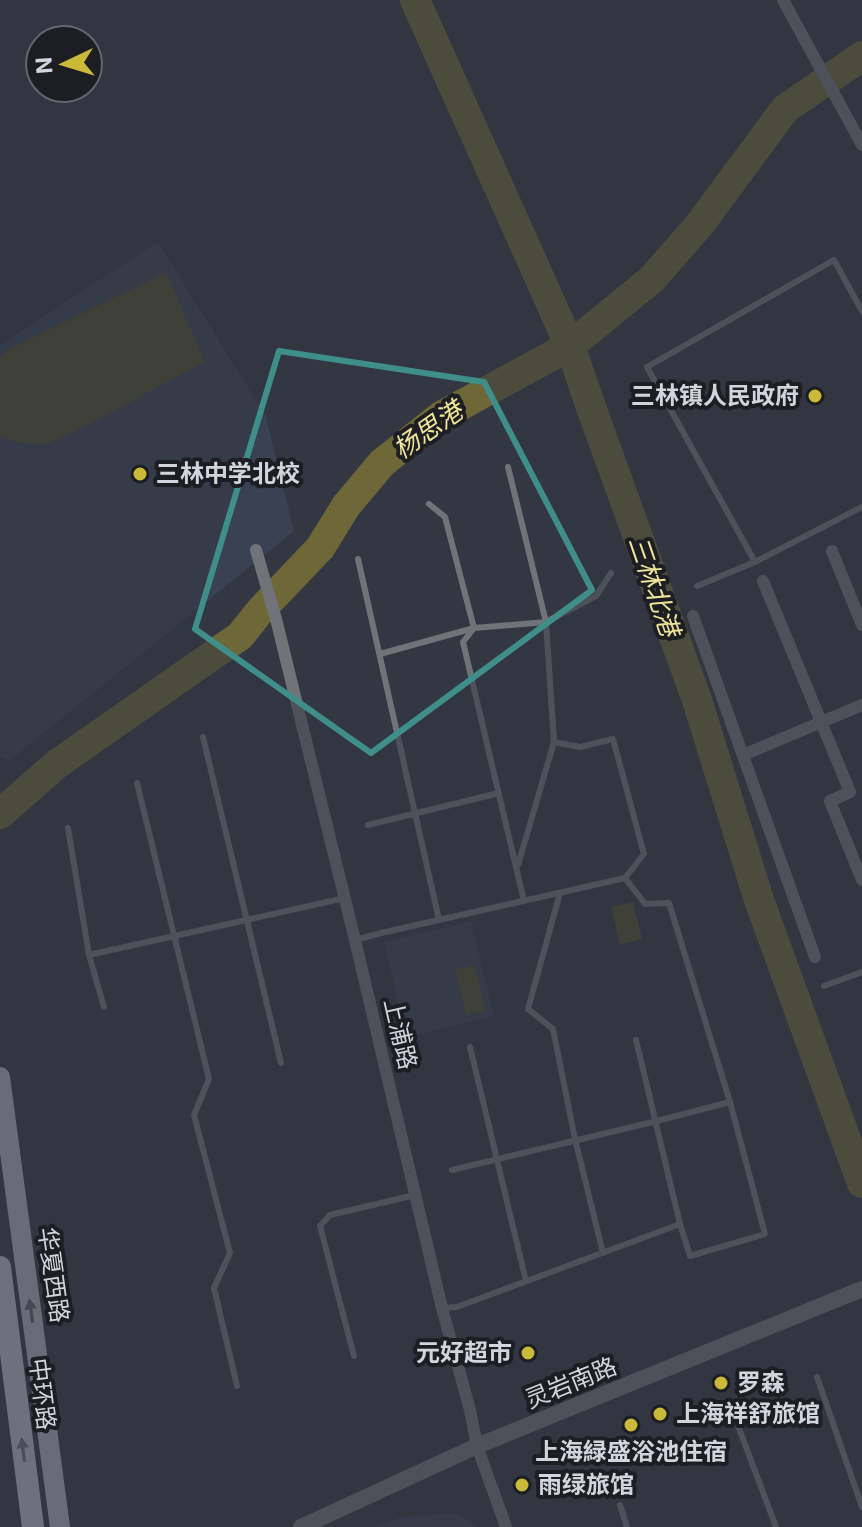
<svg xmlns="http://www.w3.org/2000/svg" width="862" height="1527" font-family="Inter,'Noto Sans SC',sans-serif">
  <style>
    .built { fill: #3a4152 }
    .green { fill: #514c2c }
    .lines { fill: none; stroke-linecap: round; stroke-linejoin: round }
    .river { stroke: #6e6738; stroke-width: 30 }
    .service { stroke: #707378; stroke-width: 6 }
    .minor { stroke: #707378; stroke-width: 12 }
    .tertiary { stroke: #707378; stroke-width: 16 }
    .primary { stroke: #a8adb9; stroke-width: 20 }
    .trunk { stroke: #b3b8c6; stroke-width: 22 }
    .oneway { fill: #5b5e67 }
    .oneway2 { fill: #686b75 }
    .marked { fill: none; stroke: #408e8a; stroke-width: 6; stroke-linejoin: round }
    .poi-dot { fill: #cbb939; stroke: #1c1e24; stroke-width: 3 }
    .labels { text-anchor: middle; stroke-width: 8; stroke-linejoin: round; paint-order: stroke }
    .poi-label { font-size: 24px; font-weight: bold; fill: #d2d5dd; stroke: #1c1e24; text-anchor: start }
    .street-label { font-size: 24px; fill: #d2d5dd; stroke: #1c1e24 }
    .water-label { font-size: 26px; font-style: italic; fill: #efe598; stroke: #1c1e24 }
  </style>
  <rect width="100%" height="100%" fill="#323742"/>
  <path class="built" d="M158,242L266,417L294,531L9,761L0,757V345Z
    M471,921L494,1016L406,1037L384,942Z
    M457,1513L477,1527H374L401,1517Z"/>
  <path class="green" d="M166,272L205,362L74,432L44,445L15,442L0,436V357L6,351Z
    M633,902L642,939L620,945L611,907Z
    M474,965L486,1010L466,1015L455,970Z"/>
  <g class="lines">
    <path class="river" d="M415,0L570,346L592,410L697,700L759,900L862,1183
      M0,814L57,764L240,636L260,611L320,548L346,506L382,463L441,416L570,346L652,279L700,224L785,109L862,56"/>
    <path class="service" d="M862,311L834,260L647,367L755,562L862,507
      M508,467L546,622L554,742L580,747L613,739L644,854L625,878
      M429,504L445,517L474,628L463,642L524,901
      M358,559L439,920
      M697,586L755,562
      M380,654L474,628L546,622L596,596L611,573
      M203,737L281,1063
      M137,783L209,1079L194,1115L230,1253L214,1288L237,1386
      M368,825L499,793
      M68,828L89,955L104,1007
      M518,865L554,742
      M560,893L528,1009L553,1029L575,1139L603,1253
      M355,940L381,933L625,878L645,904L669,903L730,1102L765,1234L690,1256L680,1224L457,1307L442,1308
      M89,955L345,898
      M824,986L862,972
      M636,1040L680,1224
      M470,1047L526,1281
      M452,1170L657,1121L730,1102
      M354,1356L320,1226L330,1215L415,1195
      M817,1377L862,1507
      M734,1415L776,1527
      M620,1505L627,1527"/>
    <path class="minor" d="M783,0L862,145
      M256,550L276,619L355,940L442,1308L470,1410L477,1446L506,1527
      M832,551L862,625
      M763,581L850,792L830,801L862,880
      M693,616L815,957
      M743,755L862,705"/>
    <path class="tertiary" d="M301,1527L477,1446L862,1289"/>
    <path class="primary" d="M0,1077L60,1527"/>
    <path class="trunk" d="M0,1267L33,1527"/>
  </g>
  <defs><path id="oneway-solid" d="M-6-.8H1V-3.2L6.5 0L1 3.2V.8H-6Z" transform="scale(2)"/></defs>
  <use class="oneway" href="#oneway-solid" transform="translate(31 1311) rotate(-98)"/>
  <use class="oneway2" href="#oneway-solid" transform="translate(23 1450) rotate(-97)"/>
  <path d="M0 0H862V1527H0ZM279,351L484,382L592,590L371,753L195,629Z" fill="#323742" fill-opacity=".55" fill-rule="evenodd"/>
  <path class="marked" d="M279,351L484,382L592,590L371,753L195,629Z"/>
  <g class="poi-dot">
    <circle cx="815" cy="396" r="8"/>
    <circle cx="140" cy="474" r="8"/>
    <circle cx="528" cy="1353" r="8"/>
    <circle cx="721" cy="1383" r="8"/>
    <circle cx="660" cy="1414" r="8"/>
    <circle cx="631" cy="1425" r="8"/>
    <circle cx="522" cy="1485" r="8"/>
  </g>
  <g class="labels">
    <g class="poi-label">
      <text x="799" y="404" text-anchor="end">三林镇人民政府</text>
      <text x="156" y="482">三林中学北校</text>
      <text x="512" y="1361" text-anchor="end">元好超市</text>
      <text x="737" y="1391">罗森</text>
      <text x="676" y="1422">上海祥舒旅馆</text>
      <text x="631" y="1460" text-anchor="middle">上海緑盛浴池住宿</text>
      <text x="538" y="1493">雨绿旅馆</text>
    </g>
    <g class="street-label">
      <text transform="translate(400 1034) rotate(77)" y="8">上浦路</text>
      <text transform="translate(53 1275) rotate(82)" y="8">华夏西路</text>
      <text transform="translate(571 1383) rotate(-22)" y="8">灵岩南路</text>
      <text transform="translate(42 1394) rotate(83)" y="8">中环路</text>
    </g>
    <g class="water-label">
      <text transform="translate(428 430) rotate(-35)" y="9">杨思港</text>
      <text transform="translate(654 586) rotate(71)" y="9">三林北港</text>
    </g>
  </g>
  <g transform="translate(64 64) rotate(266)"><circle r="38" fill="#1c1e24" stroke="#65676e" stroke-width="2"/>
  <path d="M0-6L14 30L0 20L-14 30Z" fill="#cbb939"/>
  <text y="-12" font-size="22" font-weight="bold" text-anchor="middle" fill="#d2d5dd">N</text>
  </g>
</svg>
